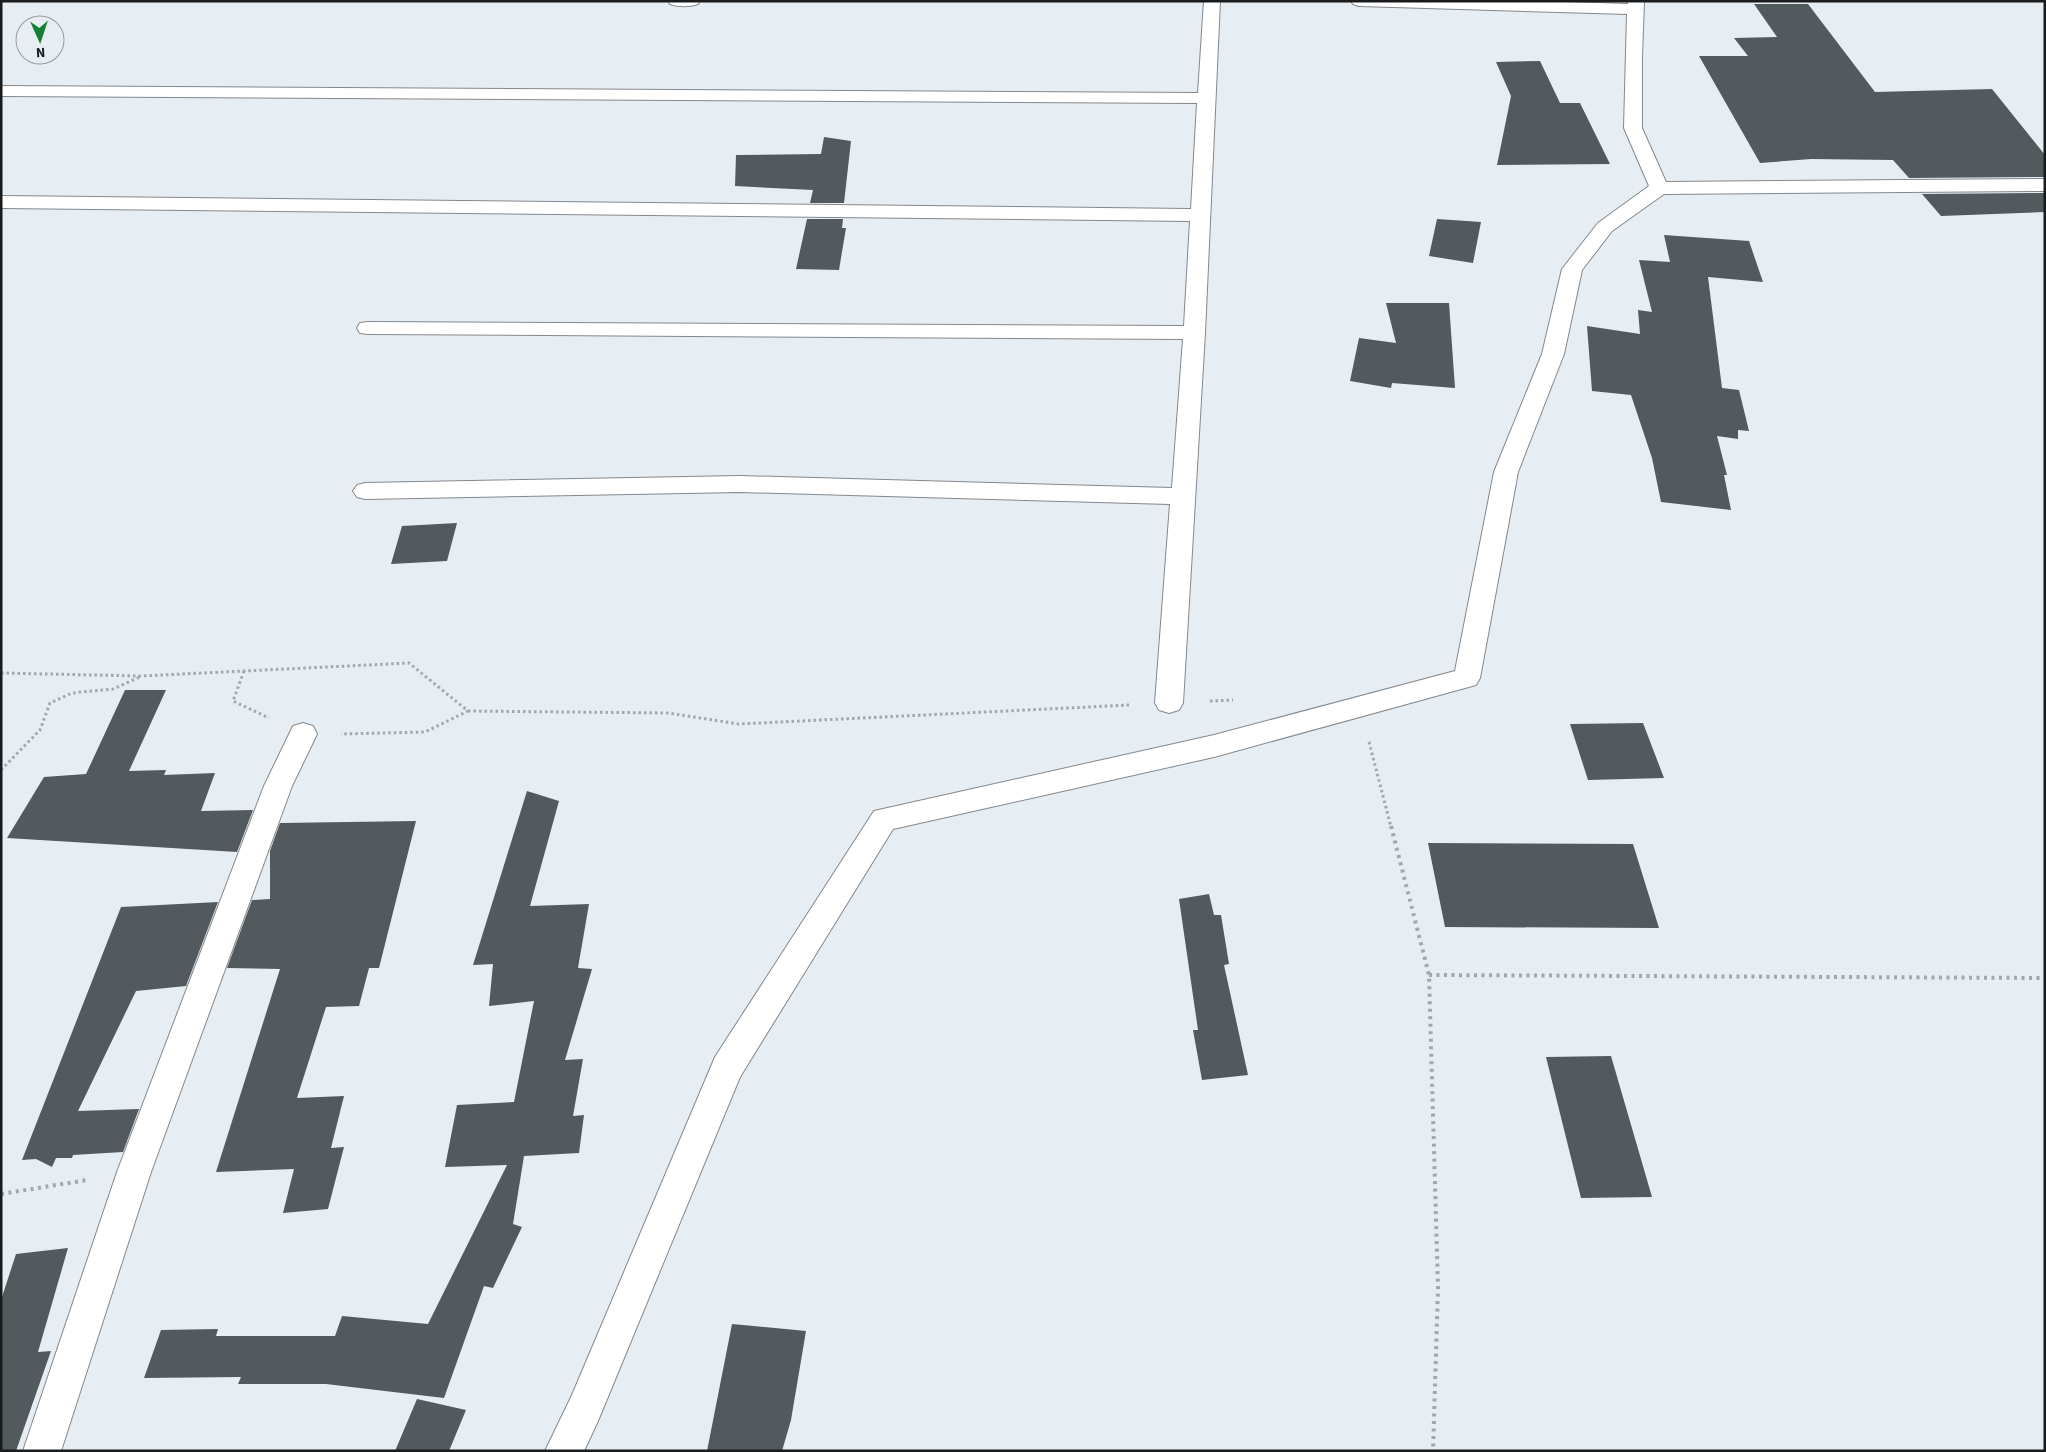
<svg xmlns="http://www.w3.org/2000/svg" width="2046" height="1452" font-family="'Source Sans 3',sans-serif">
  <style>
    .building { fill: #525a5d }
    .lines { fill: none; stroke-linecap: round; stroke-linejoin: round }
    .street-casing { stroke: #82888d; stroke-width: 2 }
    .path-far1 { stroke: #a2a7ab; stroke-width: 3; stroke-dasharray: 2.5 3; stroke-linecap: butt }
    .path { stroke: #a2a7ab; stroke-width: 4; stroke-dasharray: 3 4.5; stroke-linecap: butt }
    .street { fill: #fff; fill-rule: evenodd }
  </style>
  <rect width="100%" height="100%" fill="#e7eef3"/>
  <path class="building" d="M1754,4H1808L1875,92L1992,89L2045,155V177L1909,178L1893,160L1811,159L1760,163L1699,56H1748L1734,38L1777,37Z
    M1540,61L1560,103H1580L1610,164L1497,165L1511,96L1496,62Z
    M824,137L851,141L844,203H810L813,190L735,186L736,155L821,154Z
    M2045,193V212L1941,216L1922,194Z
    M807,219H843L842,228H846L839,270L796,269Z
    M1437,219L1481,222L1473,263L1429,256Z
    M1664,235L1749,241L1763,282L1708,277L1722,388L1739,390L1749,431L1738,430V439L1717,436L1727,475H1724L1731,510L1661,502L1652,458L1631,395L1592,391L1587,326L1640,334L1638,310L1652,312L1639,260L1670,262Z
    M1386,303H1449L1455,388L1392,383L1391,388L1350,381L1359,338L1396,343Z
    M457,523L447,561L391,564L402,526Z
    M125,690H166L129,771L166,770L164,775L215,773L201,811L253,810L237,852L7,838L44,777L86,774Z
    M1643,723L1664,778L1588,780L1570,724Z
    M527,791L559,801L530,906L589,904L578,968L592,969L565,1060L583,1059L573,1116L584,1115L579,1153L524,1156L513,1224L522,1227L493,1288L484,1286L444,1398L326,1384H238L241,1377L144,1378L161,1330L218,1329L216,1336H335L342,1316L428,1324L507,1165L445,1167L457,1105L514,1102L534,1001L489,1006L493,964L473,965Z
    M416,821L379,968H369L359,1006L326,1007L297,1098L344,1096L331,1148L344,1147L328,1209L283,1213L294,1169L216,1172L280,969L227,968L252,900L270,899V851L280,823Z
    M1428,843L1633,844L1659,928L1445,927Z
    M1209,894L1214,915H1221L1229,964L1224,965L1248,1075L1202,1080L1193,1030H1198L1179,899Z
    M218,902L186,986L136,991L78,1111L139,1109L123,1152L73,1155L72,1158H56L52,1167L36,1159L22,1160L121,907Z
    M1611,1056L1652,1197L1581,1198L1546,1057Z
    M68,1248L38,1352L51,1351L16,1451H1V1300L16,1254Z
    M732,1324L806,1331L791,1420L782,1451H707Z
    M417,1399L466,1410L449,1451H395Z"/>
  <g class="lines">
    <g class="street-casing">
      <path id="street" d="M668,1H700L698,4C689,7 679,7 670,4Z
        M1204,1H1220L1205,333L1183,703L1179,710L1169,713L1159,710L1155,703L1170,504L740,492L365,499L357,497L353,491L357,485L365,483L740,476L1172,488L1183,339L368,334L360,333L357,328L360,323L368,322L1184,326L1190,221L1,208V196L1191,209L1197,103L1,96V86L1198,93Z
        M1351,1H1540L1628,4V1H1644L1642,57V128L1666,182L2045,179V191L1664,194L1612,231L1582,270L1564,354L1518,472L1480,678L1476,685L1214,757L893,829L740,1077L598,1421L584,1451H545L572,1395L715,1057L874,811L1214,735L1455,671L1494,472L1542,354L1562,269L1598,223L1649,186L1624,128L1627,14L1359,6L1353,4Z
        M303,723L313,726L317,734L292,786L151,1172L61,1451H23L117,1172L264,786L293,726Z"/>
    </g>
    <path class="path-far1" d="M244,671L233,701L269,718
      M1,673L141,676L409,663L468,711L425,732L341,734
      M1210,701L1233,700
      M468,711L668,713L739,724L1129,705
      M1369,742L1391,827
      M1,770L40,730L50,703L72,693L113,689L140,677"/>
    <path class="path" d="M1391,826L1429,975L1438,1288L1433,1451
      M1429,975L2045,978
      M1,1194L87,1180"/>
    <use href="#street" class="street"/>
  </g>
  <rect width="2046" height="1452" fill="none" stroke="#191b1d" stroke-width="5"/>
  <g transform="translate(40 40) rotate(177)"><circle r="24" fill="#e7eef3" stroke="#959a9d"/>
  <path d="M0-4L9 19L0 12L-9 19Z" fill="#148036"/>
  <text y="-8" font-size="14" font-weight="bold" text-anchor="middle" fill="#191b1d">N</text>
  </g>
</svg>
